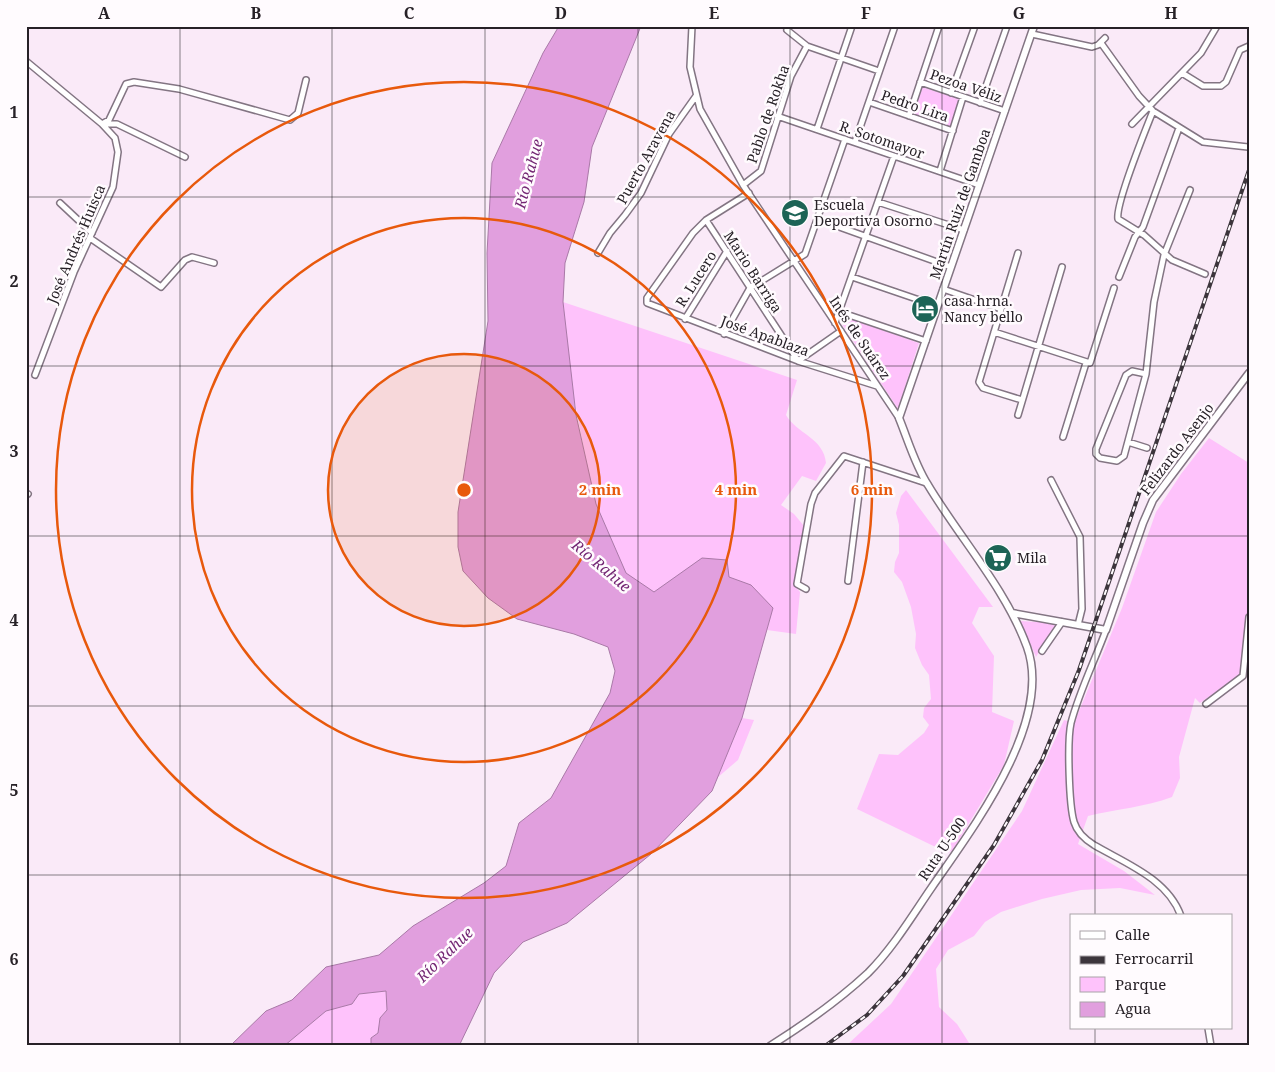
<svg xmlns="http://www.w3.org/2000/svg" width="1275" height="1072" font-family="'Noto Serif',serif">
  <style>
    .green { fill: #fec2fb }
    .water { fill: #e19fde; stroke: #a979a7 }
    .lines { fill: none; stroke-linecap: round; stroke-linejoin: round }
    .minor-casing { stroke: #837583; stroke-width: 8 }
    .tertiary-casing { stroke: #837583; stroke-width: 9 }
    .minor { stroke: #fff; stroke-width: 5 }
    .tertiary { stroke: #fff; stroke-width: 6 }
    .rail-casing { stroke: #3c353c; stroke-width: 4 }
    .rail { stroke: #fffbfe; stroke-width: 2; stroke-dasharray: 5.5; stroke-linecap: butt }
    .grid { fill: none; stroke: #272127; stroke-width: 1; stroke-opacity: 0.55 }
    .ring { fill: none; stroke: #e8590c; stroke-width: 2.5 }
    .labels { text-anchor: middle; stroke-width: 5; stroke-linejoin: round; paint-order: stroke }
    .street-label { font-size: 14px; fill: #272127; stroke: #fffbfe }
    .poi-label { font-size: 14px; fill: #272127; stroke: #fffbfe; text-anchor: start }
    .water-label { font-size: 15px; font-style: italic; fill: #742774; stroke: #fffbfe }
    .centre { fill: #e8590c; stroke: #fffbfe; stroke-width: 2.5 }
    .ring-label { font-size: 15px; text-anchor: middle; font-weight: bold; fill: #e8590c; stroke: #fffbfe; stroke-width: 5; stroke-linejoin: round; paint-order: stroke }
    .neatline { fill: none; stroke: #272127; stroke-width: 2 }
    .grid-label { font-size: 16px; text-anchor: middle; font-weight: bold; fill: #272127 }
  </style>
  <rect width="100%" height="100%" fill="#faeaf8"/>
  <path class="green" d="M922,87L960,99L951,127L913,115Z
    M563,302L797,380L786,415C797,434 824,438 826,463L816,481L802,476L781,505L794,514L804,526L794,585L800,592L796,634L767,630L772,608L654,600L622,577L590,506L584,450L570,377Z
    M842,316L919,343L898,409L840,321Z
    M1209,438L1249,463V598L1241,675L1200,703L1195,698L1179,757L1180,778L1172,797C1145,807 1117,809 1088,816L1078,844L1124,871L1155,895L1120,888L1081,890L1042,899L1001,912L985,922L974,936L948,950L936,969L939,1007L957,1024L971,1046H846L891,1004L1022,811L1064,720L1074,723L1122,608L1156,512L1181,474Z
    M906,490L993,607H979L972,623L994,656L992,712L1014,721L1004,765L953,850L948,853L857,809L879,754L898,755L924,733L929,725L923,717L924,708L931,699L929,675L922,665L915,648L916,634L911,607L902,582L894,572L895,562L899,553V525L896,513L901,496Z
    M1020,621L1056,623L1036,657Z
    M742,718L754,720L738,760L717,778Z
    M386,991L387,1010L380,1018L378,1033L371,1038V1046H284L326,1011L352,1004L359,994Z"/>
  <path class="water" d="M559,26H641L592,147L584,202L565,263L563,302L576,415L596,504L626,573L654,592L702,558L727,560L729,577L751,585L773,608L742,718L712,791L651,854L567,923L523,942L494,973L459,1046H371V1038L378,1033L380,1018L387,1010L386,991L359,994L352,1004L326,1011L284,1046H230L266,1011L292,1000L326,967L379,955L413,926L484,883L506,866L519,823L551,798L610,693L615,671L608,647L574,634L517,619L488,598L463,571L458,547V512L488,321L487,253L492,163L543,53Z"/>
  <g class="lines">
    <g class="minor-casing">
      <path id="minor" d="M692,26L690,67L700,109L743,185L899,418
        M787,30L807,46L879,71
        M1032,34L1092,47L1098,45L1105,38
        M1101,43L1139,96L1153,111L1203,142L1248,147
        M26,61L102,124H117L185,157
        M1182,73L1203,86H1221L1226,82L1240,50L1249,46
        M920,82L1005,111
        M951,93L975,26
        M869,102L953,131
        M980,103L1007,26
        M1153,111C1146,129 1115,204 1118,219L1144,235L1172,260L1205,274
        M777,116L979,185
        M909,116L939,26
        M1132,124L1201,53L1217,26
        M817,129L852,26
        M855,142L895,26
        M940,171L963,97
        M743,185L761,171L791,76L807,46
        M749,193L706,220L693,233L647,298V303L798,361L877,386
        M878,202L964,230
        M60,203L92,233
        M817,219L951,267
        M706,220L798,361L841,331
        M90,238L161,287L185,260L192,257L214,263
        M598,253L610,233L625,215L641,193L669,134L696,96
        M1018,253L979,382L983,388L1022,400
        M852,277L937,306
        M1119,277L1135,237L1143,227L1179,128
        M943,289L1001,309
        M840,312L926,341
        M685,319L727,251
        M835,323L894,156
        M994,332L1090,363L1114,288
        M724,334L750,288L805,254L845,139
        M1146,374L1132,371L1126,375L1096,449V454L1100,458L1117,461L1124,456L1146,374L1154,302L1164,255L1190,190
        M35,375L74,272L113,187L118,152L115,138L102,124L109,120L126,84L134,82L179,89L290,120L298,113L306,80
        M1018,415L1062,267
        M1063,437L1086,363
        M1128,442L1147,448
        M1051,480L1080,537L1082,609L1078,625
        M26,493L28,494
        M848,581L863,462
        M806,589L797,584L811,504L815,493L844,456L926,483
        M1106,630C1095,660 1079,692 1071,723C1067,741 1069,805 1074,822C1077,832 1086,840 1094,845C1125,863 1168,879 1181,916
        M1042,651L1062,622
        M1206,704L1243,676L1249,617
        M1208,1028L1211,1046"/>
    </g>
    <g class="tertiary-casing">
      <path id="tertiary" d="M1012,613L1106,630L1143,523L1153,500L1249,373
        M770,1046C805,1024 838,1001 868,973C893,948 912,916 932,887C972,829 1054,722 1027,647C1006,589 959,537 928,485C915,465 908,440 899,418L1034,26"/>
    </g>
    <use href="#minor" class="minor"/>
    <use href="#tertiary" class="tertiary"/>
    <g class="rail-casing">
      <path id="rail" d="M825,1046L867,1015L903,976L994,845L1042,760L1079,670L1249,170"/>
    </g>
    <use href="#rail" class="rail"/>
  </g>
  <path class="grid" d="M180,26V1046M332,26V1046M485,26V1046M638,26V1046M790,26V1046M942,26V1046M1095,26V916M26,197H1249M26,366H1249M26,536H1249M26,706H1249M26,875H1249M1095,1028V1046"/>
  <circle cx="464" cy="490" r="136" fill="#e8590c" fill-opacity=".12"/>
  <g class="ring">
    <circle cx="464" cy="490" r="136"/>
    <circle cx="464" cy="490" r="272"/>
    <circle cx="464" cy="490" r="408"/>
  </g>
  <defs>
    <g id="school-disc" transform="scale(1.4375)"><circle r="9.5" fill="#1d6456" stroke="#fffbfe"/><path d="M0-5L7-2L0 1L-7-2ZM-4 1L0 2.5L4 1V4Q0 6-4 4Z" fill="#fff"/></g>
    <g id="hotel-disc" transform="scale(1.4375)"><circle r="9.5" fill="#1d6456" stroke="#fffbfe"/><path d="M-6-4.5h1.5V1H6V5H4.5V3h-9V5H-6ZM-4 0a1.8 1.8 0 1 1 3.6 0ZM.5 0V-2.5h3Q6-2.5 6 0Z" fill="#fff"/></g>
    <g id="supermarket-disc" transform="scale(1.4375)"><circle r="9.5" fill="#1d6456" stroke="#fffbfe"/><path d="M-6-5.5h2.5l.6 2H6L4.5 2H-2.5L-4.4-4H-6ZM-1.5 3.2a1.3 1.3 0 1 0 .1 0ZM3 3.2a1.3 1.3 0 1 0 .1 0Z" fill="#fff"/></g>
  </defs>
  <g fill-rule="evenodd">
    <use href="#school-disc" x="795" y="213"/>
    <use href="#hotel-disc" x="925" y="309"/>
    <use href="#supermarket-disc" x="998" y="558"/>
  </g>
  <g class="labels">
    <g class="street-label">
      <text transform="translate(966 86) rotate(19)" y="5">Pezoa Véliz</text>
      <text transform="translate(915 106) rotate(19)" y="5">Pedro Lira</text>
      <text transform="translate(768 114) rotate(-71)" y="5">Pablo de Rokha</text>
      <text transform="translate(882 140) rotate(19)" y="5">R. Sotomayor</text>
      <text transform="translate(646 157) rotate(-61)" y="5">Puerto Aravena</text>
      <text transform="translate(960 204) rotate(-71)" y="5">Martín Ruiz de Gamboa</text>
      <text transform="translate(76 244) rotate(-67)" y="5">José Andrés Huisca</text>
      <text transform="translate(753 272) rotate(57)" y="5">Mario Barriga</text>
      <text transform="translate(696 279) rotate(-58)" y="5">R. Lucero</text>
      <text transform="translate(765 336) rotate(20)" y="5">José Apablaza</text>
      <text transform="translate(860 338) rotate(56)" y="5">Inés de Suárez</text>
      <text transform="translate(1177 449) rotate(-53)" y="5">Felizardo Asenjo</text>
      <text transform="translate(942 849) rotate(-56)" y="5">Ruta U-500</text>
    </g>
    <g class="poi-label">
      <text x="814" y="210">Escuela<tspan x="814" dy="16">Deportiva Osorno</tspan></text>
      <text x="944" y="306">casa hrna.<tspan x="944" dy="16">Nancy bello</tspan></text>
      <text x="1017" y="563">Mila</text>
    </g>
    <g class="water-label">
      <text transform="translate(529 174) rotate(-75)" y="5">Río Rahue</text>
      <text transform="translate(601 566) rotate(40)" y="5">Río Rahue</text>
      <text transform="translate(445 955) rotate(-44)" y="5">Río Rahue</text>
    </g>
  </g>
  <circle cx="464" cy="490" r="8" class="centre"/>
  <g class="ring-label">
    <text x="600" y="495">2 min</text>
    <text x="736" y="495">4 min</text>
    <text x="872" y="495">6 min</text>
  </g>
  <rect width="1275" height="1072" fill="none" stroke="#fffbfe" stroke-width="55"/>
  <rect x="1070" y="914" width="162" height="115" fill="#fffbfe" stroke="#a9a4a8"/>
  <rect x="1080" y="931" width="25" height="8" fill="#ffffff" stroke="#a9a4a8"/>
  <text x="1115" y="940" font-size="15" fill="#272127">Calle</text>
  <rect x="1080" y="956" width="25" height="8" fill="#3c353c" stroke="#a9a4a8"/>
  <text x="1115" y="964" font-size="15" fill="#272127">Ferrocarril</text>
  <rect x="1080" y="977" width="25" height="15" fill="#fec2fb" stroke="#a9a4a8"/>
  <text x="1115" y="990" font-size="15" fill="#272127">Parque</text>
  <rect x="1080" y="1002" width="25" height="15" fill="#e19fde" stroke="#a9a4a8"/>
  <text x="1115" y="1014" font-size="15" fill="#272127">Agua</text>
  <rect x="28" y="28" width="1220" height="1016" class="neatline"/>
  <g class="grid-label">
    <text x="104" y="19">A</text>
    <text x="256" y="19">B</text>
    <text x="409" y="19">C</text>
    <text x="561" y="19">D</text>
    <text x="714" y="19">E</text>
    <text x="866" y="19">F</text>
    <text x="1019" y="19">G</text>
    <text x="1171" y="19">H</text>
    <text x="14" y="118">1</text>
    <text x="14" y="287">2</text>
    <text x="14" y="457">3</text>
    <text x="14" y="626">4</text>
    <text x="14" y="796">5</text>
    <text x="14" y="965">6</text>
  </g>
</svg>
